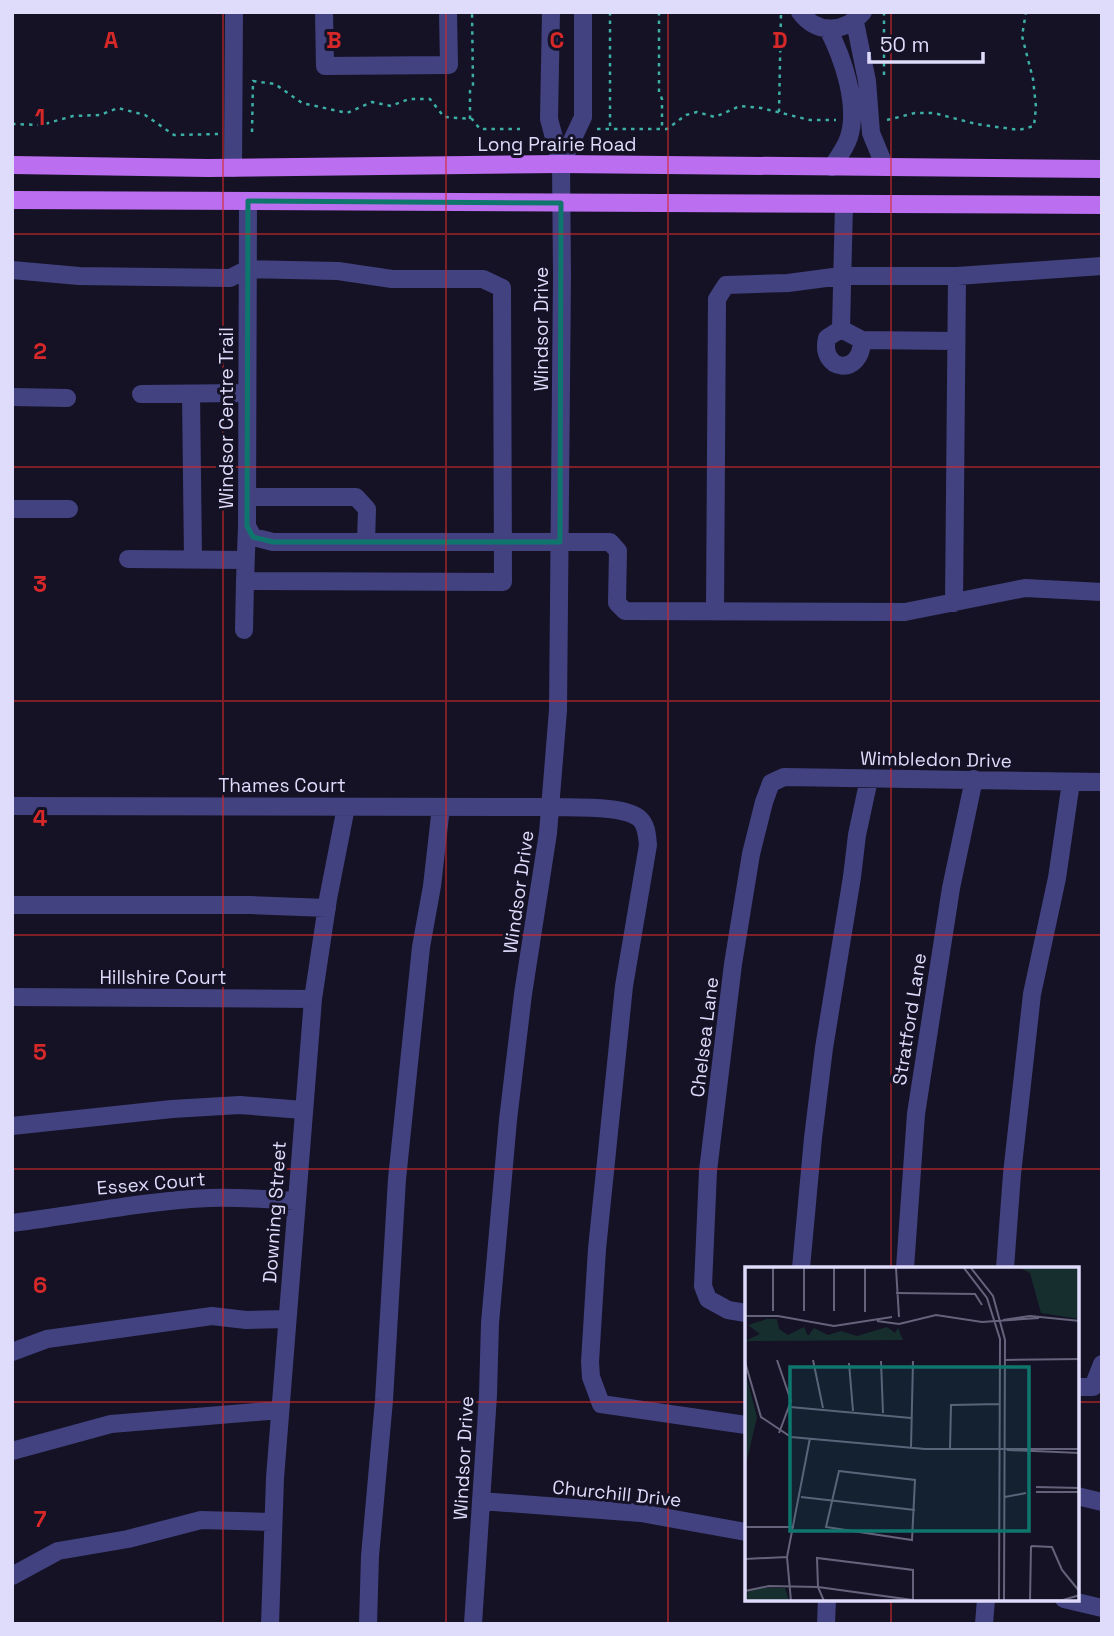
<svg xmlns="http://www.w3.org/2000/svg" width="1114" height="1636" font-family="'Space Grotesk',sans-serif">
  <style>
    .lines { fill: none; stroke-linecap: round; stroke-linejoin: round }
    .path { stroke: #3daea4; stroke-width: 2.5; stroke-dasharray: 3.5 5; stroke-linecap: butt }
    .minor { stroke: #434280; stroke-width: 18 }
    .major { stroke: #bc6ef0; stroke-width: 18 }
    .marked { fill: none; stroke: #0f766e; stroke-width: 5; stroke-linejoin: round }
    .grid { fill: none; stroke: #d62828; stroke-width: 2; stroke-opacity: 0.55 }
    .labels { text-anchor: middle; stroke-width: 6; stroke-linejoin: round; paint-order: stroke }
    .street-label { font-size: 19px; fill: #dedbfb; stroke: #151226 }
    .inset-road { fill: none; stroke: #65627b; stroke-width: 2 }
    .view { fill: #0f766e; fill-opacity: 0.15; stroke: #0f766e; stroke-width: 3.5 }
    .inset-edge { fill: none; stroke: #dedbfb; stroke-width: 3.5 }
    .grid-label { font-size: 23px; text-anchor: middle; font-weight: bold; fill: #d62828; stroke: #151226; stroke-width: 6; stroke-linejoin: round; paint-order: stroke }
  </style>
  <rect width="100%" height="100%" fill="#151226"/>
  <g class="lines">
    <path class="path" d="M610,12V128
      M659,12V92L662,99V129
      M884,75V12
      M779,112L781,12
      M470,119V91L473,86L472,12
      M887,120L915,113H934L976,124L1019,130L1034,126L1036,107L1033,79L1022,36L1026,12
      M12,124L41,125L73,116L100,115L118,108L145,115L174,135L218,134
      M597,129H667L686,115L697,112L715,117L740,106L761,108L810,120H836
      M252,132L253,81L275,84L302,103L347,113L372,102L391,106L409,99H430L444,117L472,119L480,129H520"/>
    <path class="minor" d="M324,12L325,66L449,65L448,12
      M800,12C817,35 845,33 863,12
      M855,22L867,81L871,133L885,167
      M828,29C843,58 859,105 849,137C846,147 838,158 832,167
      M561,164L583,117V12
      M233,168L234,12
      M248,201L247,526L253,537L273,542H610L618,551L617,603L625,611L905,612L1025,588L1102,592
      M12,270L79,276L230,278L248,269L338,271L392,279H483L502,288L503,582L245,581L247,526
      M841,329L827,338C819,372 862,377 862,340L841,329L844,204
      M862,340L956,341
      M141,394L247,393
      M191,394L193,559
      M12,397L67,398
      M247,497H356L367,509L366,542
      M12,509H69
      M128,559L244,560
      M954,603L957,276
      M715,610L717,299L726,285L788,283L841,276H957L1102,266
      M244,630L245,581
      M12,806L551,807C573,808 625,805 640,819C647,826 647,836 648,845L624,986L597,1249L590,1362L591,1377L601,1404L746,1425
      M12,905H250L327,908
      M12,997L313,999
      M12,1126L172,1109L240,1105L303,1110
      M12,1223C78,1215 143,1201 209,1198C238,1197 267,1199 295,1201
      M801,1268L813,1138L824,1048L852,877L857,835L869,779
      M905,1268L916,1114L951,888L974,779
      M1005,1268L1012,1174L1032,994L1057,878L1071,782
      M746,1313L728,1310L708,1299L703,1286L708,1171L733,964L751,854L764,802L771,783L784,777L1102,782
      M12,1352L47,1339L212,1316L246,1320L287,1319
      M1077,1387H1093L1102,1364
      M12,1451L111,1424L280,1410
      M1077,1496L1102,1502
      M481,1501L641,1513L746,1532
      M12,1576L58,1551L128,1539L201,1520L273,1522
      M1064,1599L1102,1608
      M270,1624L275,1478L313,999L328,899L346,807
      M368,1624L370,1556L384,1400L397,1179L421,947L432,886L441,807
      M473,1624L488,1395L490,1323L508,1120L523,994L548,833L558,710L562,275L561,164L549,119L551,12
      M826,1624L827,1599
      M984,1624L986,1599"/>
    <path class="major" d="M12,165L208,168L561,164L1102,169
      M12,200L1102,205"/>
  </g>
  <path class="marked" d="M248,201L561,203L560,542H273L253,537L247,526Z"/>
  <path class="grid" d="M223,12V1624M446,12V1624M668,12V1624M891,12V1268M12,234H1102M12,467H1102M12,701H1102M12,935H1102M12,1169H1102M12,1402H746M1077,1402H1102M891,1599V1624"/>
  <g class="labels">
    <g class="street-label">
      <text x="557" y="151">Long Prairie Road</text>
      <text transform="translate(541 329) rotate(-90)" y="7">Windsor Drive</text>
      <text transform="translate(226 418) rotate(-90)" y="7">Windsor Centre Trail</text>
      <text transform="translate(936 759) rotate(1)" y="7">Wimbledon Drive</text>
      <text x="282" y="792">Thames Court</text>
      <text transform="translate(518 892) rotate(-82)" y="7">Windsor Drive</text>
      <text x="163" y="984">Hillshire Court</text>
      <text transform="translate(909 1019) rotate(-81)" y="7">Stratford Lane</text>
      <text transform="translate(704 1037) rotate(-83)" y="7">Chelsea Lane</text>
      <text transform="translate(151 1183) rotate(-5)" y="7">Essex Court</text>
      <text transform="translate(274 1212) rotate(-86)" y="7">Downing Street</text>
      <text transform="translate(463 1458) rotate(-87)" y="7">Windsor Drive</text>
      <text transform="translate(617 1493) rotate(6)" y="7">Churchill Drive</text>
    </g>
  </g>
  <g transform="translate(745 1267)">
    <rect width="334" height="334" fill="#151226"/>
    <path d="M275,1H334V52L296,46L285,6ZM22,52H32L34,62L43,68L59,60L63,69L69,61L83,68L96,64L112,69L142,60L150,66L153,61L158,73L0,74L15,67L3,58ZM0,104L12,150L0,201ZM16,321H40L44,334H0L3,324Z" fill="#162f2e"/>
    <path class="inset-road" d="M59,1V44M89,1V44M151,1L154,50M219,1L242,31L255,72L254,334M226,1L248,29L260,73L259,334M151,26L230,27L237,38M28,44V1M120,45V1M1,49H33L89,59L147,50M258,53L285,49L335,54M132,54L154,57M154,57L191,48L237,55L294,51M32,93L46,134L34,166M68,93L78,141M260,93L335,92M136,94L138,146M0,95L16,150L46,170L180,182H335M104,96L108,144M45,140L166,151M166,181L168,94M205,182L206,138L255,137M262,183L335,186M94,204L170,213L167,273L81,260ZM291,220L335,221M291,225H335M56,230L170,243M260,230L281,226M0,260H49M286,279L307,280L317,303L335,325M0,292L42,290M0,324L24,319L73,320L168,333V303L72,291L73,320L79,334M285,333H318L335,328M46,334L42,290L65,171M285,334L286,279"/>
    <path class="view" d="M45,100H284V264H45Z"/>
    <rect width="334" height="334" class="inset-edge"/>
  </g>
  <g class="grid-label">
    <text x="111" y="48">A</text>
    <text x="334" y="48">B</text>
    <text x="557" y="48">C</text>
    <text x="780" y="48">D</text>
    <text x="40" y="125">1</text>
    <text x="40" y="359">2</text>
    <text x="40" y="592">3</text>
    <text x="40" y="826">4</text>
    <text x="40" y="1060">5</text>
    <text x="40" y="1293">6</text>
    <text x="40" y="1527">7</text>
  </g>
  <rect width="1114" height="1636" fill="none" stroke="#dedbfb" stroke-width="28"/>
  <path d="M869 52v10h114v-10" fill="none" stroke="#dedbfb" stroke-width="3.5"/>
  <text x="880" y="52" font-size="21" fill="#dedbfb" stroke="#151226" stroke-width="5" paint-order="stroke">50 m</text>
</svg>
